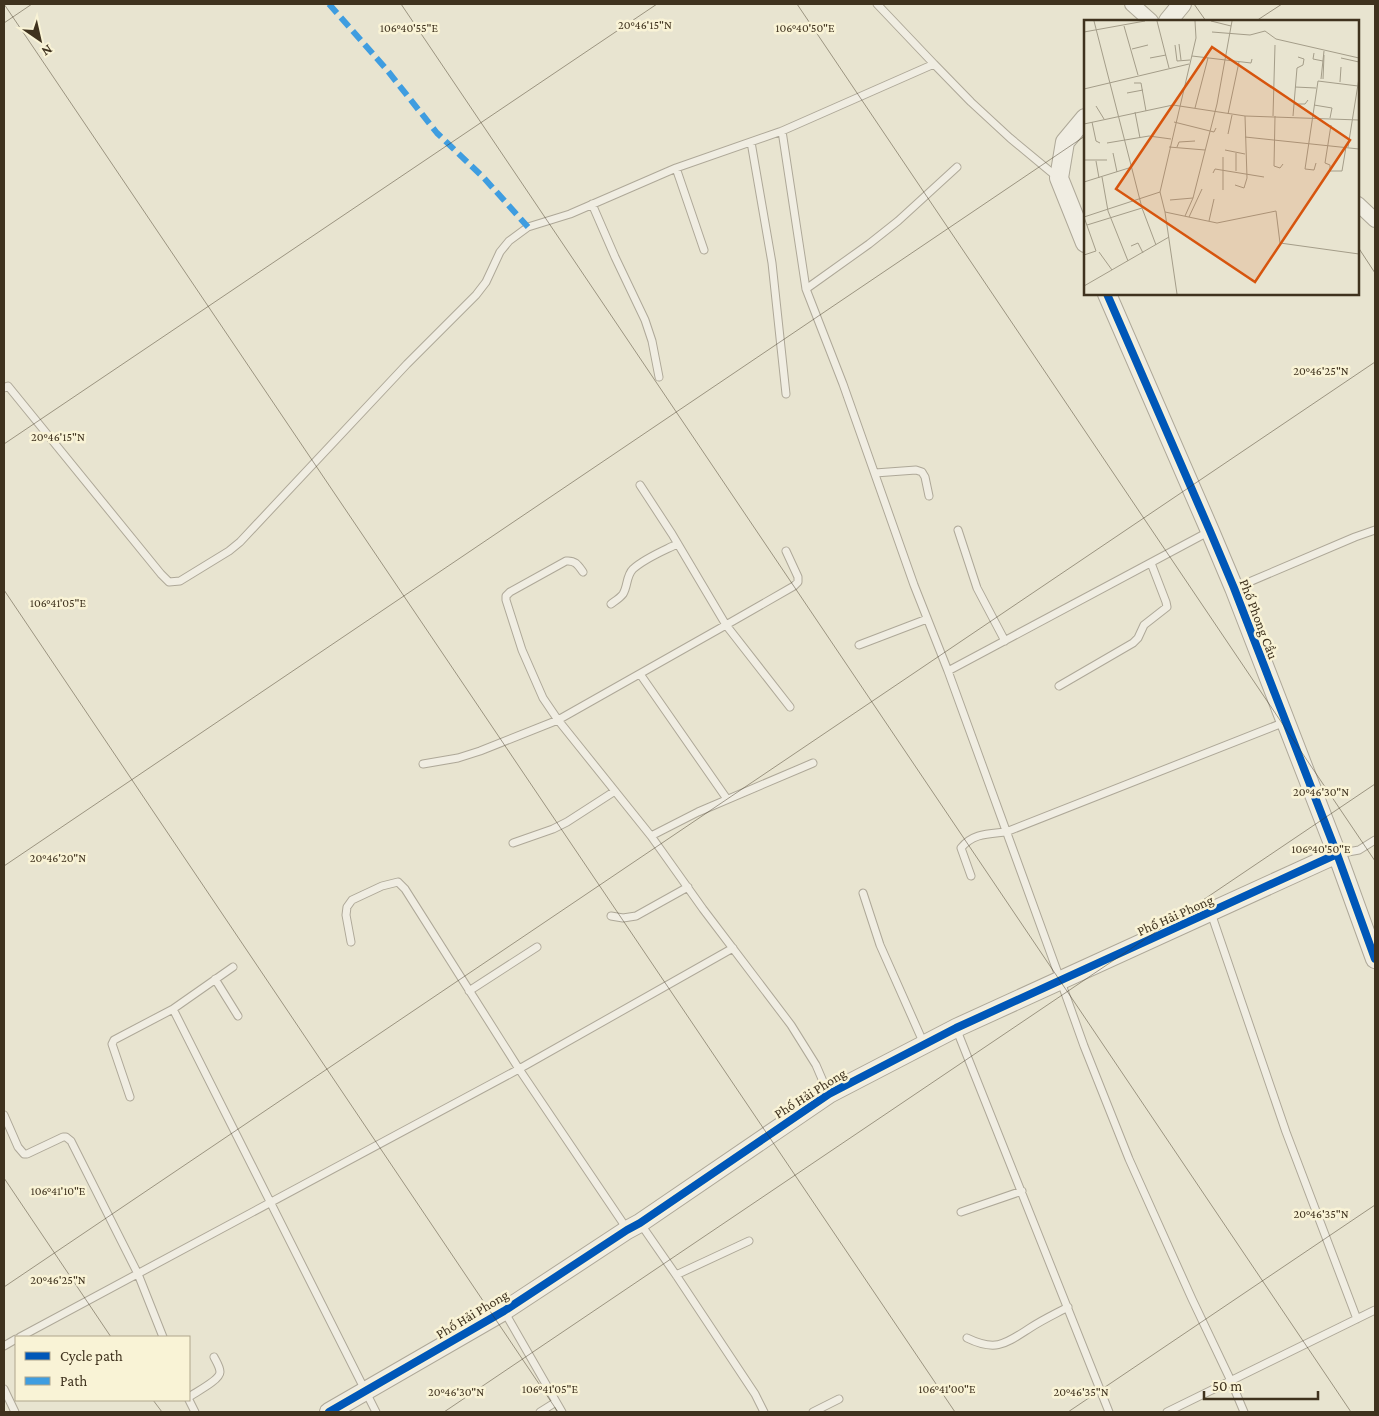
<svg xmlns="http://www.w3.org/2000/svg" width="1379" height="1416" font-family="'Crimson Pro',serif">
  <style>
    .lines { fill: none; stroke-linecap: round; stroke-linejoin: round }
    .service-casing { stroke: #aea898; stroke-width: 9 }
    .minor-casing { stroke: #aea898; stroke-width: 16 }
    .tertiary-casing { stroke: #aea898; stroke-width: 20 }
    .service { stroke: #f0ede2; stroke-width: 7 }
    .minor { stroke: #f0ede2; stroke-width: 14 }
    .tertiary { stroke: #f0ede2; stroke-width: 18 }
    .quiet { stroke: #3f9de0; stroke-width: 6; stroke-dasharray: 12 6; stroke-linecap: butt }
    .cycleway-casing { stroke: #f9f3d6; stroke-width: 11 }
    .cycleway { stroke: #0057b8; stroke-width: 8 }
    .ticks { fill: none; stroke: #3f321e; stroke-width: 1; stroke-opacity: 0.45 }
    .labels { text-anchor: middle; stroke-width: 5; stroke-linejoin: round; paint-order: stroke }
    .street-label { font-size: 14px; fill: #3f321e; stroke: #f9f3d6 }
    .inset-road { fill: none; stroke: #a49d89; stroke-width: 1 }
    .view { fill: #d7550e; fill-opacity: 0.15; stroke: #d7550e; stroke-width: 2.5 }
    .inset-edge { fill: none; stroke: #3f321e; stroke-width: 2.5 }
    .ticks-label { font-size: 12px; text-anchor: middle; fill: #3f321e; stroke: #f9f3d6; stroke-width: 5; stroke-linejoin: round; paint-order: stroke }
  </style>
  <rect width="100%" height="100%" fill="#e8e4d0"/>
  <g class="lines">
    <g class="service-casing">
      <path id="service" d="M877,4L934,64
        M782,131L806,289L843,384L914,585L948,671L1060,979L1084,1046L1129,1159L1192,1299L1231,1381L1244,1412
        M751,142L772,263L786,394
        M676,168L704,250
        M592,204L615,257L645,320L652,341L659,377
        M806,289L869,244L898,221L957,167
        M4,388L8,386L161,574L169,582L180,581L229,551L240,542L407,364L476,295L486,282L500,252L509,241L528,227L570,214L676,168L782,131L934,64L971,102L1010,138L1057,177
        M875,473L916,470L922,472L925,477L929,496
        M640,485L672,534L726,625L790,707
        M958,530L977,588L1005,641
        M583,572C578,565 575,560 566,561L510,592L506,596V600L522,650L543,698L558,720L651,836L703,909L791,1025L816,1065L828,1093
        M1235,588L1355,537L1375,530
        M611,604C615,601 620,598 623,594C628,586 626,576 633,569C645,558 663,551 677,544
        M859,645L927,619
        M948,671L1210,531
        M640,674L727,799
        M1059,686L1133,643L1138,638L1144,625L1167,607L1166,602L1151,563
        M423,764L458,758L480,751L558,720L726,625L794,586L798,582V577L786,551
        M651,836L698,812L813,763
        M513,843L553,829L567,822L615,791
        M1337,854L1359,850L1375,840
        M971,876L961,848C973,833 989,834 1006,832L1285,722
        M863,893L880,945L924,1044
        M1211,913L1286,1132L1357,1319
        M611,916L623,918L636,916L688,887
        M351,942L346,915L347,907L352,900L382,886L398,882L405,889L519,1069L627,1229
        M215,979L238,1016
        M469,991L537,947
        M173,1009L233,967
        M956,1028L1109,1412
        M130,1097L112,1044L114,1040L173,1009L376,1412
        M4,1115L18,1147L24,1154H27L63,1137H66L71,1141L138,1274L163,1337
        M961,1212L1022,1191
        M640,1223L676,1275L755,1394L764,1412
        M676,1275L749,1241
        M504,1311L562,1412
        M20,1337L519,1069L733,948
        M967,1338C996,1352 1005,1344 1030,1328C1042,1320 1055,1314 1068,1307
        M4,1346L16,1339
        M4,1389L15,1412
        M189,1397C196,1392 220,1380 220,1372C220,1367 216,1361 214,1357
        M189,1400L195,1412
        M540,1412L556,1402
        M813,1412L839,1399
        M1167,1412L1375,1310"/>
    </g>
    <g class="minor-casing">
      <path id="minor" d="M1132,4L1151,21
        M1358,204L1375,220"/>
    </g>
    <g class="tertiary-casing">
      <path id="tertiary" d="M1168,21L1182,4
        M1085,118L1065,142L1059,178L1085,243
        M1107,294L1210,531L1234,588L1337,854L1375,959
        M329,1412L504,1311L627,1230L640,1223L829,1094L956,1028L1337,854"/>
    </g>
    <use href="#service" class="service"/>
    <use href="#minor" class="minor"/>
    <use href="#tertiary" class="tertiary"/>
    <path class="quiet" d="M329,4L387,70L437,133L484,178L528,227"/>
    <g class="cycleway-casing">
      <path id="cycleway" d="M1107,294L1210,531L1234,588L1337,854L1375,959
        M329,1412L504,1311L627,1230L640,1223L829,1094L956,1028L1337,854"/>
    </g>
    <use href="#cycleway" class="cycleway"/>
  </g>
  <path class="ticks" d="M4,4L955,1412M401,4L1351,1412M797,4L1375,861M1194,4L1206,21M1256,21L1282,4M4,23L32,4M1358,247L1375,273M4,444L657,4M4,590L558,1412M4,866L1085,136M4,1178L111,1337M4,1287L1375,362M153,1400L162,1412M444,1412L1375,784M1068,1412L1375,1205"/>
  <g class="labels">
    <g class="street-label">
      <text transform="translate(1259 619) rotate(69)" y="5">Phố Phong Cầu</text>
      <text transform="translate(1175 915) rotate(-24)" y="5">Phố Hải Phong</text>
      <text transform="translate(810 1093) rotate(-32)" y="5">Phố Hải Phong</text>
      <text transform="translate(472 1314) rotate(-31)" y="5">Phố Hải Phong</text>
    </g>
  </g>
  <g transform="translate(1084 20)">
    <rect width="275" height="275" fill="#e8e4d0"/>
    <path class="inset-road" d="M10,1L58,188L72,225M73,1L85,48M127,1L147,6M40,6L54,55M0,12L61,1M128,12L166,15L181,11L192,19L275,38M95,24L97,40M91,25L93,41L106,40M48,29L64,25M230,33L229,39L239,41M108,36L167,43L168,39M66,38L82,35M257,38L275,42M237,59L240,31M239,59L240,35M256,62L257,47M50,63H57L62,91M211,67L232,68M0,69L105,44M43,73L59,70M210,84H221L224,80M230,85L248,88L246,98M12,86L20,99M111,88L124,38M51,92L56,118M144,94L155,42M189,96L191,25M191,96L190,146L196,148L199,144M209,96L213,48L219,45L220,39L214,37M8,102L12,121L16,123M90,102L130,112L132,108M0,104L89,85L161,96L275,100M247,105L241,143L246,145V151H258L262,127M144,114L148,95M161,117L275,129M23,123L65,116L87,119M85,127L121,130M93,127L95,122L111,121M264,127L275,58M141,130L161,134M29,133L33,152M152,133V151M139,137V170M0,140H23M12,141L15,158M232,143L230,150L221,149L234,61L274,66M129,153L131,149L180,157M18,157L24,191L44,241M0,162L48,147M151,165L160,168L163,158L161,96M76,172L81,192L133,203L192,191L196,223L275,234M86,180L109,178M81,192L93,274M101,196L109,178L133,84L148,1M105,197L118,169M125,201L130,179M3,205L58,188M47,226L54,223L59,233M15,232L28,250M0,235L12,231L0,197L76,172L112,18L111,1M0,266L85,217"/>
    <path class="view" d="M128,27L266,120L171,262L32,169Z"/>
    <rect width="275" height="275" class="inset-edge"/>
  </g>
  <g class="ticks-label">
    <text x="645" y="29">20°46'15"N</text>
    <text x="409" y="32">106°40'55"E</text>
    <text x="805" y="32">106°40'50"E</text>
    <text x="1321" y="375">20°46'25"N</text>
    <text x="58" y="441">20°46'15"N</text>
    <text x="58" y="607">106°41'05"E</text>
    <text x="1321" y="796">20°46'30"N</text>
    <text x="1321" y="853">106°40'50"E</text>
    <text x="58" y="862">20°46'20"N</text>
    <text x="58" y="1195">106°41'10"E</text>
    <text x="1321" y="1218">20°46'35"N</text>
    <text x="58" y="1284">20°46'25"N</text>
    <text x="550" y="1393">106°41'05"E</text>
    <text x="947" y="1393">106°41'00"E</text>
    <text x="456" y="1396">20°46'30"N</text>
    <text x="1081" y="1396">20°46'35"N</text>
  </g>
  <rect width="1379" height="1416" fill="none" stroke="#3f321e" stroke-width="10"/>
  <rect x="15" y="1336" width="175" height="65" fill="#f9f3d6" stroke="#afa68c"/>
  <rect x="25" y="1352" width="25" height="8" fill="#0057b8" stroke="#afa68c"/>
  <text x="60" y="1361" font-size="15" fill="#3f321e">Cycle path</text>
  <rect x="25" y="1377" width="25" height="8" fill="#3f9de0" stroke="#afa68c"/>
  <text x="60" y="1386" font-size="15" fill="#3f321e">Path</text>
  <g transform="translate(40 40) rotate(146)" stroke="#f9f3d6" stroke-width="4" paint-order="stroke">
  <path d="M0-4L9 19L0 12L-9 19Z" fill="#3f321e"/>
  <text y="-8" font-size="14" font-weight="bold" text-anchor="middle" fill="#3f321e">N</text>
  </g>
  <path d="M1204 1391v8h114v-8" fill="none" stroke="#3f321e" stroke-width="2.5"/>
  <text x="1212" y="1391" font-size="15" fill="#3f321e" stroke="#f9f3d6" stroke-width="4" paint-order="stroke">50 m</text>
</svg>
